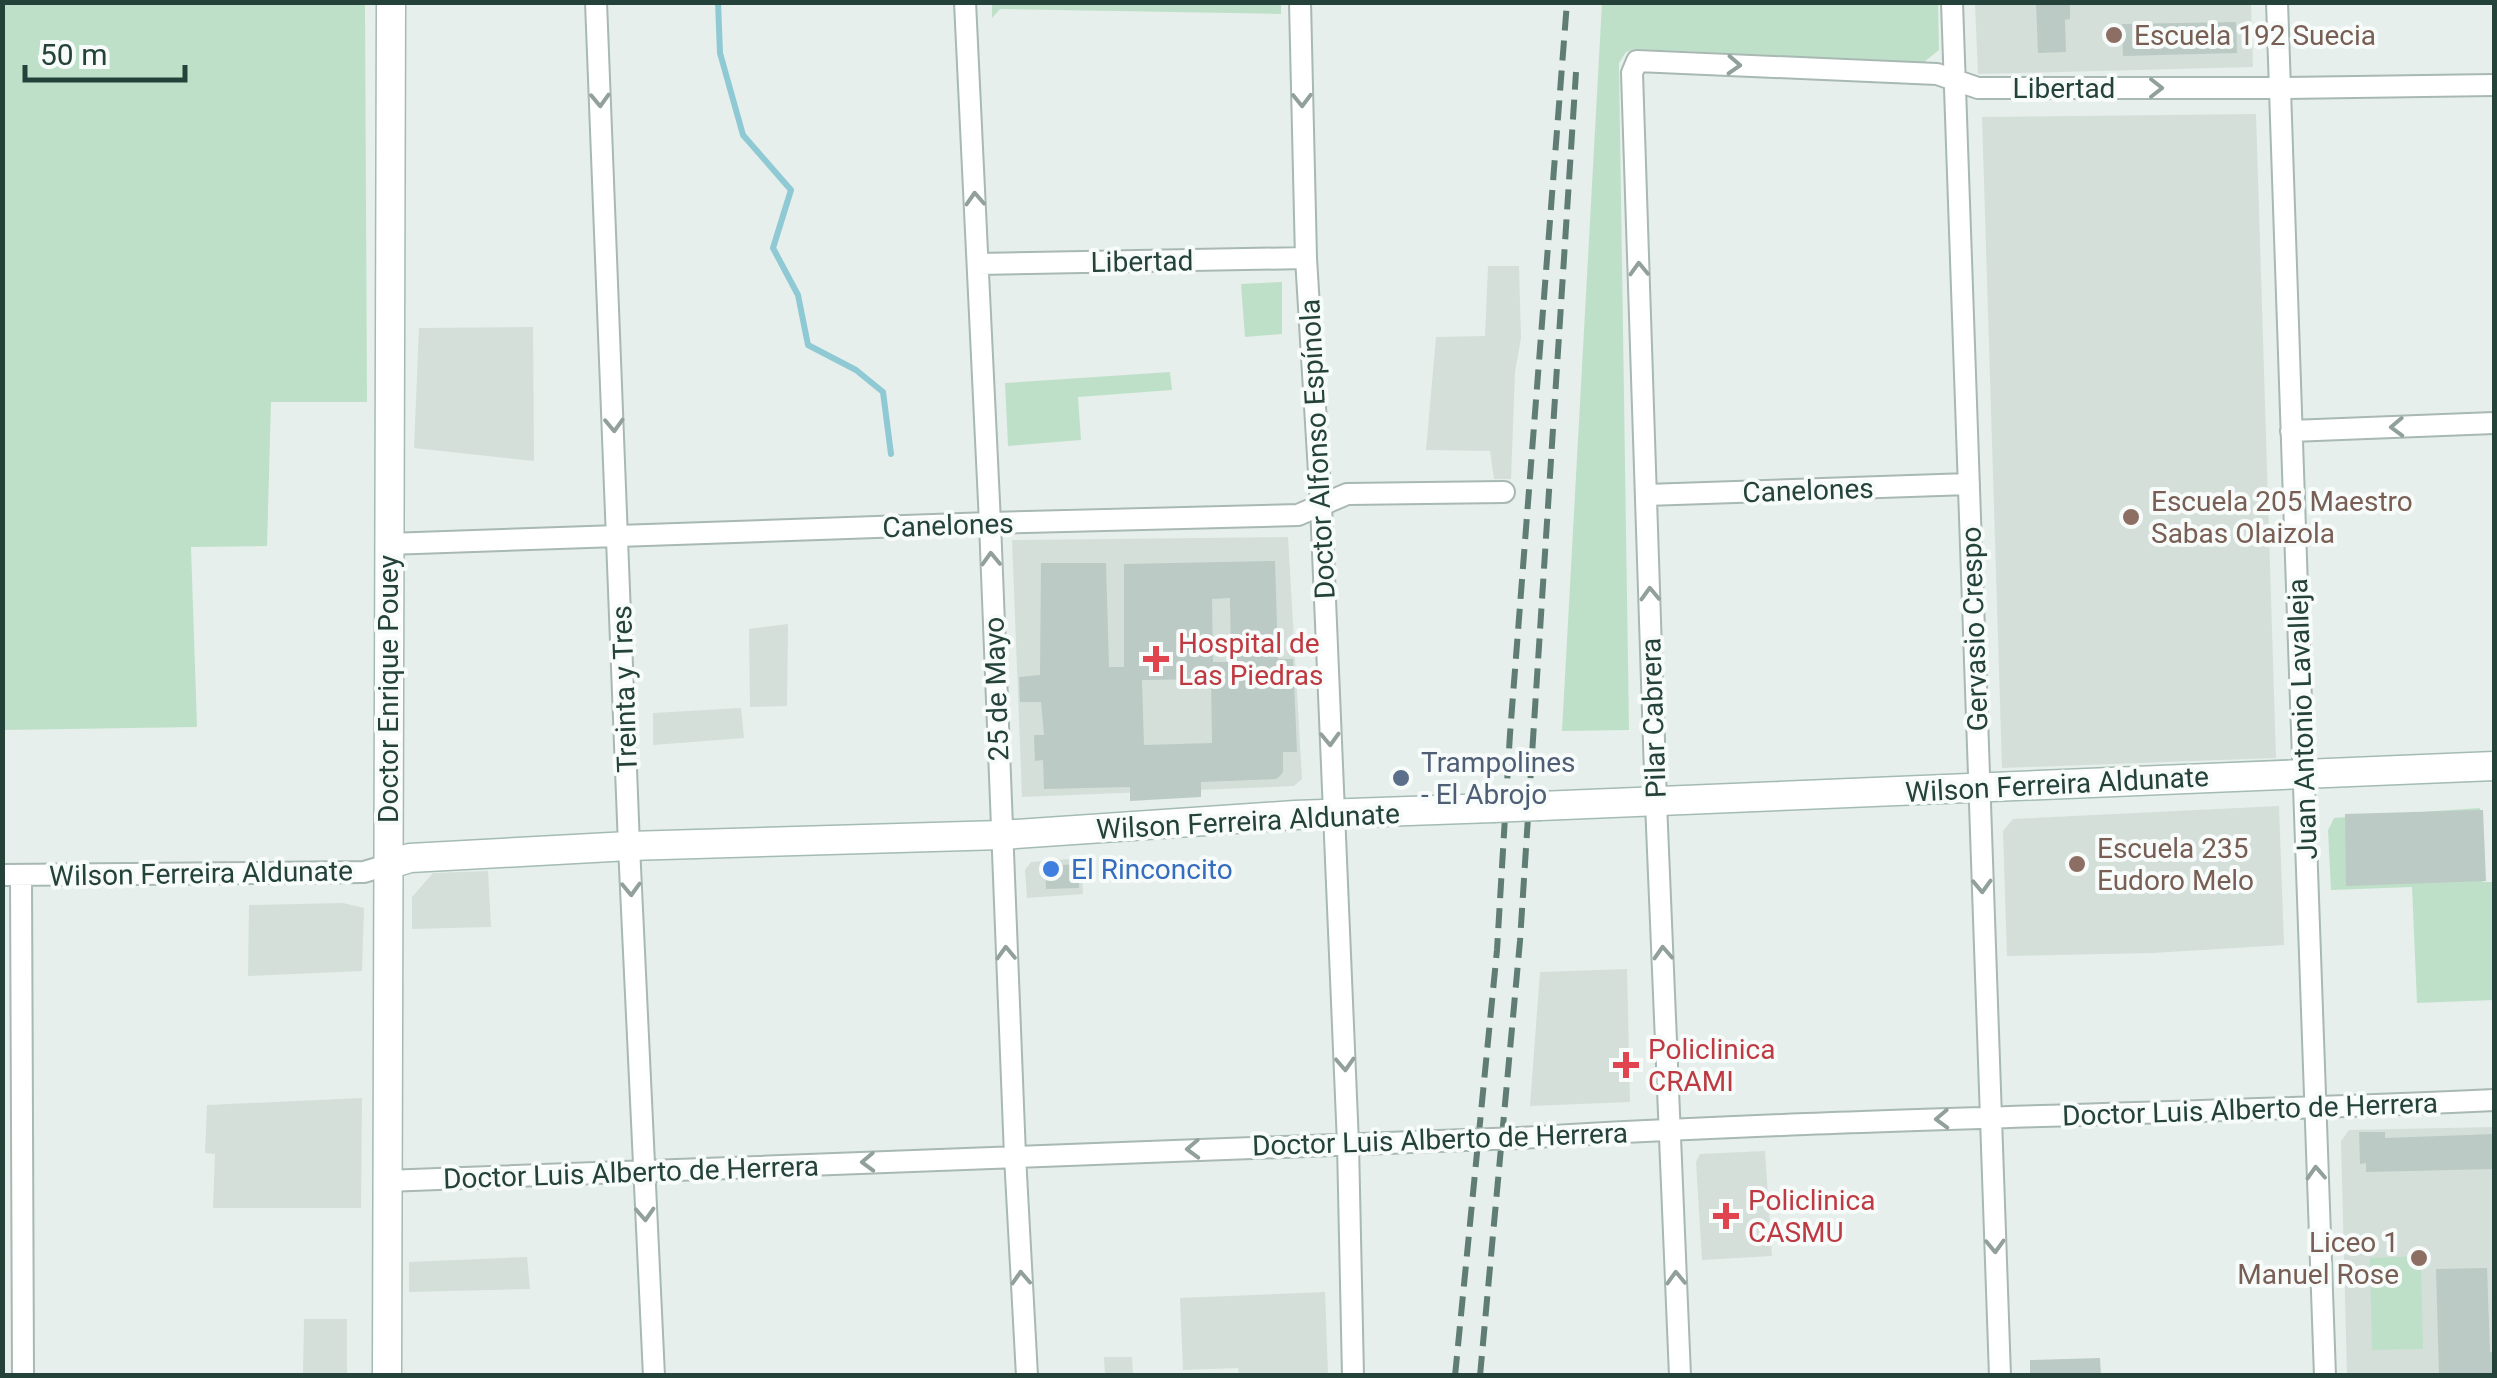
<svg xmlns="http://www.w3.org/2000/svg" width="2497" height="1378" font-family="Roboto,sans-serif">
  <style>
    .built { fill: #d4dfda }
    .green { fill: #bfe0c8 }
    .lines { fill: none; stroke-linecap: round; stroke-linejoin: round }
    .stream { stroke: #8ec9d4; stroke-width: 6 }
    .building { fill: #bbcac4; fill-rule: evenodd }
    .street-casing { stroke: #a8b8b2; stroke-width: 24 }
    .secondary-casing { stroke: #a4bbb3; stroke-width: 31 }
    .street { stroke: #fff; stroke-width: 20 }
    .secondary { stroke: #fff; stroke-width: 28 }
    .rail { stroke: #5f7d75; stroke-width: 6; stroke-dasharray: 20 10; stroke-linecap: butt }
    .street-bridge-casing { stroke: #a8b8b2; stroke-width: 24; stroke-linecap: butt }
    .secondary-bridge-casing { stroke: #a4bbb3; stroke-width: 31; stroke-linecap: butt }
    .street-bridge { stroke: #fff; stroke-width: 20 }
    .secondary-bridge { stroke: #fff; stroke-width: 28 }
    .oneway { stroke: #92a09c }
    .education-dot { fill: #8d6e63; stroke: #f7fbf9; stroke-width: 4 }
    .health-dot { fill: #e0444e; stroke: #f7fbf9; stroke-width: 4 }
    .service-dot { fill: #5c6f8a; stroke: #f7fbf9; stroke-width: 4 }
    .shop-dot { fill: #3f7fe0; stroke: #f7fbf9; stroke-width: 4 }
    .labels { text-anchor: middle; stroke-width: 8; stroke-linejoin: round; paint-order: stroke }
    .education-label { font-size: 28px; fill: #785e54; stroke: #f7fbf9; text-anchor: start }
    .street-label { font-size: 28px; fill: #24423a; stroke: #f7fbf9 }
    .health-label { font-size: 28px; fill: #be3a42; stroke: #f7fbf9; text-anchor: start }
    .service-label { font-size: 28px; fill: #4e5e75; stroke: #f7fbf9; text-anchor: start }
    .shop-label { font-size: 28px; fill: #366cbe; stroke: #f7fbf9; text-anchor: start }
  </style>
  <rect width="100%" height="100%" fill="#e6efeb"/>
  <path class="built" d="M1975,3H2251L2253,67L1978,74Z
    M2256,114L2276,758L2002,768L1982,117Z
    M1488,266H1519L1521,338L1515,372L1511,479H1494L1490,451L1426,450L1436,337L1485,336Z
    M533,327L534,461L414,448L419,328Z
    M1288,537L1302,779L1294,786L1022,797L1012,540Z
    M788,624L787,706L750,707L749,629Z
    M741,708L744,738L653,745V713Z
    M2279,806L2284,945L2153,953L2007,956L2003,831L2013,819Z
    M1081,858L1083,894L1027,898L1025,870L1031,862Z
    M488,871L491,927L412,929V897L433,873Z
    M343,903L364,908L362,971L248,976L249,905Z
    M1627,969L1630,1102L1530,1106L1540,972Z
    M362,1098L361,1208H213L215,1154L205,1153L207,1105Z
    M2494,1127V1375H2347L2341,1141L2349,1130Z
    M1765,1151L1772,1256L1702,1260L1696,1162L1700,1154Z
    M527,1257L530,1289L409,1292V1262Z
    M1325,1292L1328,1375H1239L1238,1368L1183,1370L1180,1298Z
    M304,1319H347V1375H303Z
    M1104,1357H1132L1133,1375H1105Z"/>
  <path class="green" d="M2,3H365L367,402H271L267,546L191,547L197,727L3,730Z
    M992,3L1281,2V14L1000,9L992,18Z
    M1602,3H1938L1939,50L1924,62L1634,49L1626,52L1619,63L1629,730L1562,731Z
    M1282,282V334L1245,337L1241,284Z
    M1170,372L1172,390L1078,397L1081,440L1008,446L1005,383Z
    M2480,808L2483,882H2494V1000L2417,1003L2412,887L2331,890L2328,830L2334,818Z
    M2421,1256L2423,1349L2372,1350L2370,1258Z"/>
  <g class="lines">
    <path class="stream" d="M718,2L720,53L743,135L791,190L773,248L798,295L808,345L856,370L883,392L891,454"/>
  </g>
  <path class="building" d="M2036,2H2070V19L2065,20L2066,52L2038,53Z
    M2236,22L2237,53L2123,56L2122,24Z
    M1275,561L1278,659H1293L1297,752H1283V772L1280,776L1276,779L1201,782V797L1130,801V787L1044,789L1043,760L1035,761L1034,735H1044L1041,702H1020L1019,677L1040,675L1041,563H1106L1109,667H1124V564ZM1230,598L1231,662H1213L1212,599ZM1211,679L1212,743L1144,745L1142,680Z
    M2483,810L2486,881L2346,886L2345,814Z
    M1079,864V888L1046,889L1045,866Z
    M2359,1132H2385V1138L2494,1134V1169L2366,1172V1163L2360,1164Z
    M2487,1268L2490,1352H2494V1376H2439L2436,1269Z
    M2100,1358L2101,1376H2030V1360Z"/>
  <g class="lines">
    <g class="street-casing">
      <path id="street" d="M596,2L629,846L654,1376
        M965,2L990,523L1015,1156L1027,1376
        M1300,2L1306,258L1321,505L1348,1144L1353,1376
        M1952,2L2000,1376
        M2277,2C2295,460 2305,918 2325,1376
        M978,264L1306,258
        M2291,431L2494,423
        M1646,495L1969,484
        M388,544L990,523L1298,515L1347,494L1504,492
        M2,875L364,872L387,865
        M21,875L23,1376
        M1520,1138C1845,1118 2170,1115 2494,1100
        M386,1181L1465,1140
        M1680,1376L1656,803L1632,73L1637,61L1937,74L1978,88H2280L2494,85"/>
    </g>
    <g class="secondary-casing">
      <path id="secondary" d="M1540,806L2494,766
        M387,865L410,858L629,846L1001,835L1295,815L1493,808
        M387,1376L391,2"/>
    </g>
    <use href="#street" class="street"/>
    <use href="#secondary" class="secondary"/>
    <path class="rail" d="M1455,1376L1497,950L1510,734L1567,2
      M1480,1376L1520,941L1576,72"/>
    <g class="street-bridge-casing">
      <path id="street-bridge" d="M1465,1140L1520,1138"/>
    </g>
    <g class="secondary-bridge-casing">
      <path id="secondary-bridge" d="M1493,808L1540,806"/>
    </g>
    <use href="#street-bridge" class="street-bridge"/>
    <use href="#secondary-bridge" class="secondary-bridge"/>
  </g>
  <defs><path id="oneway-chevron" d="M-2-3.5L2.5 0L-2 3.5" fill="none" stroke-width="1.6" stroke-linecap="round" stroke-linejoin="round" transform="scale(2.5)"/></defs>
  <g class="oneway">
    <use href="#oneway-chevron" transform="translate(1734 65) rotate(3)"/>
    <use href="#oneway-chevron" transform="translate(2156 88)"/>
    <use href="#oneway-chevron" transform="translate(600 100) rotate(88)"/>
    <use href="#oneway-chevron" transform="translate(1302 100) rotate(89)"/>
    <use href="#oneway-chevron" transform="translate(975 199) rotate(-93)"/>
    <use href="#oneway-chevron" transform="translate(1639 269) rotate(-92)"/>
    <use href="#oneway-chevron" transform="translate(614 425) rotate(88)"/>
    <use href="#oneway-chevron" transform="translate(2397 427) rotate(178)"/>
    <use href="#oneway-chevron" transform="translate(991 559) rotate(-92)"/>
    <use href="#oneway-chevron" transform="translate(1650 594) rotate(-92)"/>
    <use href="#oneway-chevron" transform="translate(1330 739) rotate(88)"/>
    <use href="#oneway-chevron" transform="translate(1982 886) rotate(88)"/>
    <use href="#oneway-chevron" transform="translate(631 889) rotate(88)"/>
    <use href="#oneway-chevron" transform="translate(1006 953) rotate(-92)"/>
    <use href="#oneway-chevron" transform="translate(1663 953) rotate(-93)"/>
    <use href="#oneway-chevron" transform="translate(1345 1064) rotate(87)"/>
    <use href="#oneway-chevron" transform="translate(1942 1119) rotate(178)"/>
    <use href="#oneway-chevron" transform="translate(1193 1149) rotate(178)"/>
    <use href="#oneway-chevron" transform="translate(868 1162) rotate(178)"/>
    <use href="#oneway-chevron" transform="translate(2316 1173) rotate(-93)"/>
    <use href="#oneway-chevron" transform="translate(645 1214) rotate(87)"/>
    <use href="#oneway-chevron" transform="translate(1995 1246) rotate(88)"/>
    <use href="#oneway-chevron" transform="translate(1021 1278) rotate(-93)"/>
    <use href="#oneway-chevron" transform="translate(1676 1278) rotate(-92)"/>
  </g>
  <g class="education-dot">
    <circle cx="2114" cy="35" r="10"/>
    <circle cx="2131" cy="517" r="10"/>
    <circle cx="2077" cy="864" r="10"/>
    <circle cx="2419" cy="1258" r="10"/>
  </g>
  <g class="health-dot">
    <path d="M1151 644h10v10h10v10h-10v10h-10v-10h-10v-10h10z"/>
    <path d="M1621 1050h10v10h10v10h-10v10h-10v-10h-10v-10h10z"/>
    <path d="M1721 1201h10v10h10v10h-10v10h-10v-10h-10v-10h10z"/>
  </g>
  <circle class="service-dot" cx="1401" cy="778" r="10"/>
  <circle class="shop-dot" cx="1051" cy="869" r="10"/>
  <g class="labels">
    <g class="education-label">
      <text x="2134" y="45">Escuela 192 Suecia</text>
      <text x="2151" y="511">Escuela 205 Maestro<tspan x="2151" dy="32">Sabas Olaizola</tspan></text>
      <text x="2097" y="858">Escuela 235<tspan x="2097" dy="32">Eudoro Melo</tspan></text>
      <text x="2399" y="1252" text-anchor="end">Liceo 1<tspan x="2399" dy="32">Manuel Rose</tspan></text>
    </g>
    <g class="street-label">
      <text x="2064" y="98">Libertad</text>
      <text transform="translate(1142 261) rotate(-1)" y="10">Libertad</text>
      <text transform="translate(1317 449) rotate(-93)" y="10">Doctor Alfonso Espínola</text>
      <text transform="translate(1808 490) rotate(-2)" y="10">Canelones</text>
      <text transform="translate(948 525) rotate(-2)" y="10">Canelones</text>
      <text transform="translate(1974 629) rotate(-92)" y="10">Gervasio Crespo</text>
      <text transform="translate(388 689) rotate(-90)" y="10">Doctor Enrique Pouey</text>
      <text transform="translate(624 689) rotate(-92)" y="10">Treinta y Tres</text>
      <text transform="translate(996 689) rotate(-92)" y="10">25 de Mayo</text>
      <text transform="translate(1653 718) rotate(-92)" y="10">Pilar Cabrera</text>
      <text transform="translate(2302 719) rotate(-92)" y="10">Juan Antonio Lavalleja</text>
      <text transform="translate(2057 784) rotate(-3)" y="10">Wilson Ferreira Aldunate</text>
      <text transform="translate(1248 821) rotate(-3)" y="10">Wilson Ferreira Aldunate</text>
      <text transform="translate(201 873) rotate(-1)" y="10">Wilson Ferreira Aldunate</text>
      <text transform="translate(2250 1109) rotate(-2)" y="10">Doctor Luis Alberto de Herrera</text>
      <text transform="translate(1440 1139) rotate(-2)" y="10">Doctor Luis Alberto de Herrera</text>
      <text transform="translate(631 1172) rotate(-2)" y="10">Doctor Luis Alberto de Herrera</text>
    </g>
    <g class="health-label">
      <text x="1178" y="653">Hospital de<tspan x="1178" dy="32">Las Piedras</tspan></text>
      <text x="1648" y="1059">Policlinica<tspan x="1648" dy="32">CRAMI</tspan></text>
      <text x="1748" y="1210">Policlinica<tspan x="1748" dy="32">CASMU</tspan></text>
    </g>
    <g class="service-label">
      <text x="1421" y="772">Trampolines<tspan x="1421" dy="32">- El Abrojo</tspan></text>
    </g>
    <g class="shop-label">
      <text x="1071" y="879">El Rinconcito</text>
    </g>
  </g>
  <rect width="2497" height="1378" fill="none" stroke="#24423a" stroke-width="10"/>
  <path d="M25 65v15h160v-15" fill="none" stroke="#24423a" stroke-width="5"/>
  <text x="40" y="65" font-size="30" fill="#24423a" stroke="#f7fbf9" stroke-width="8" paint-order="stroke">50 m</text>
</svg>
